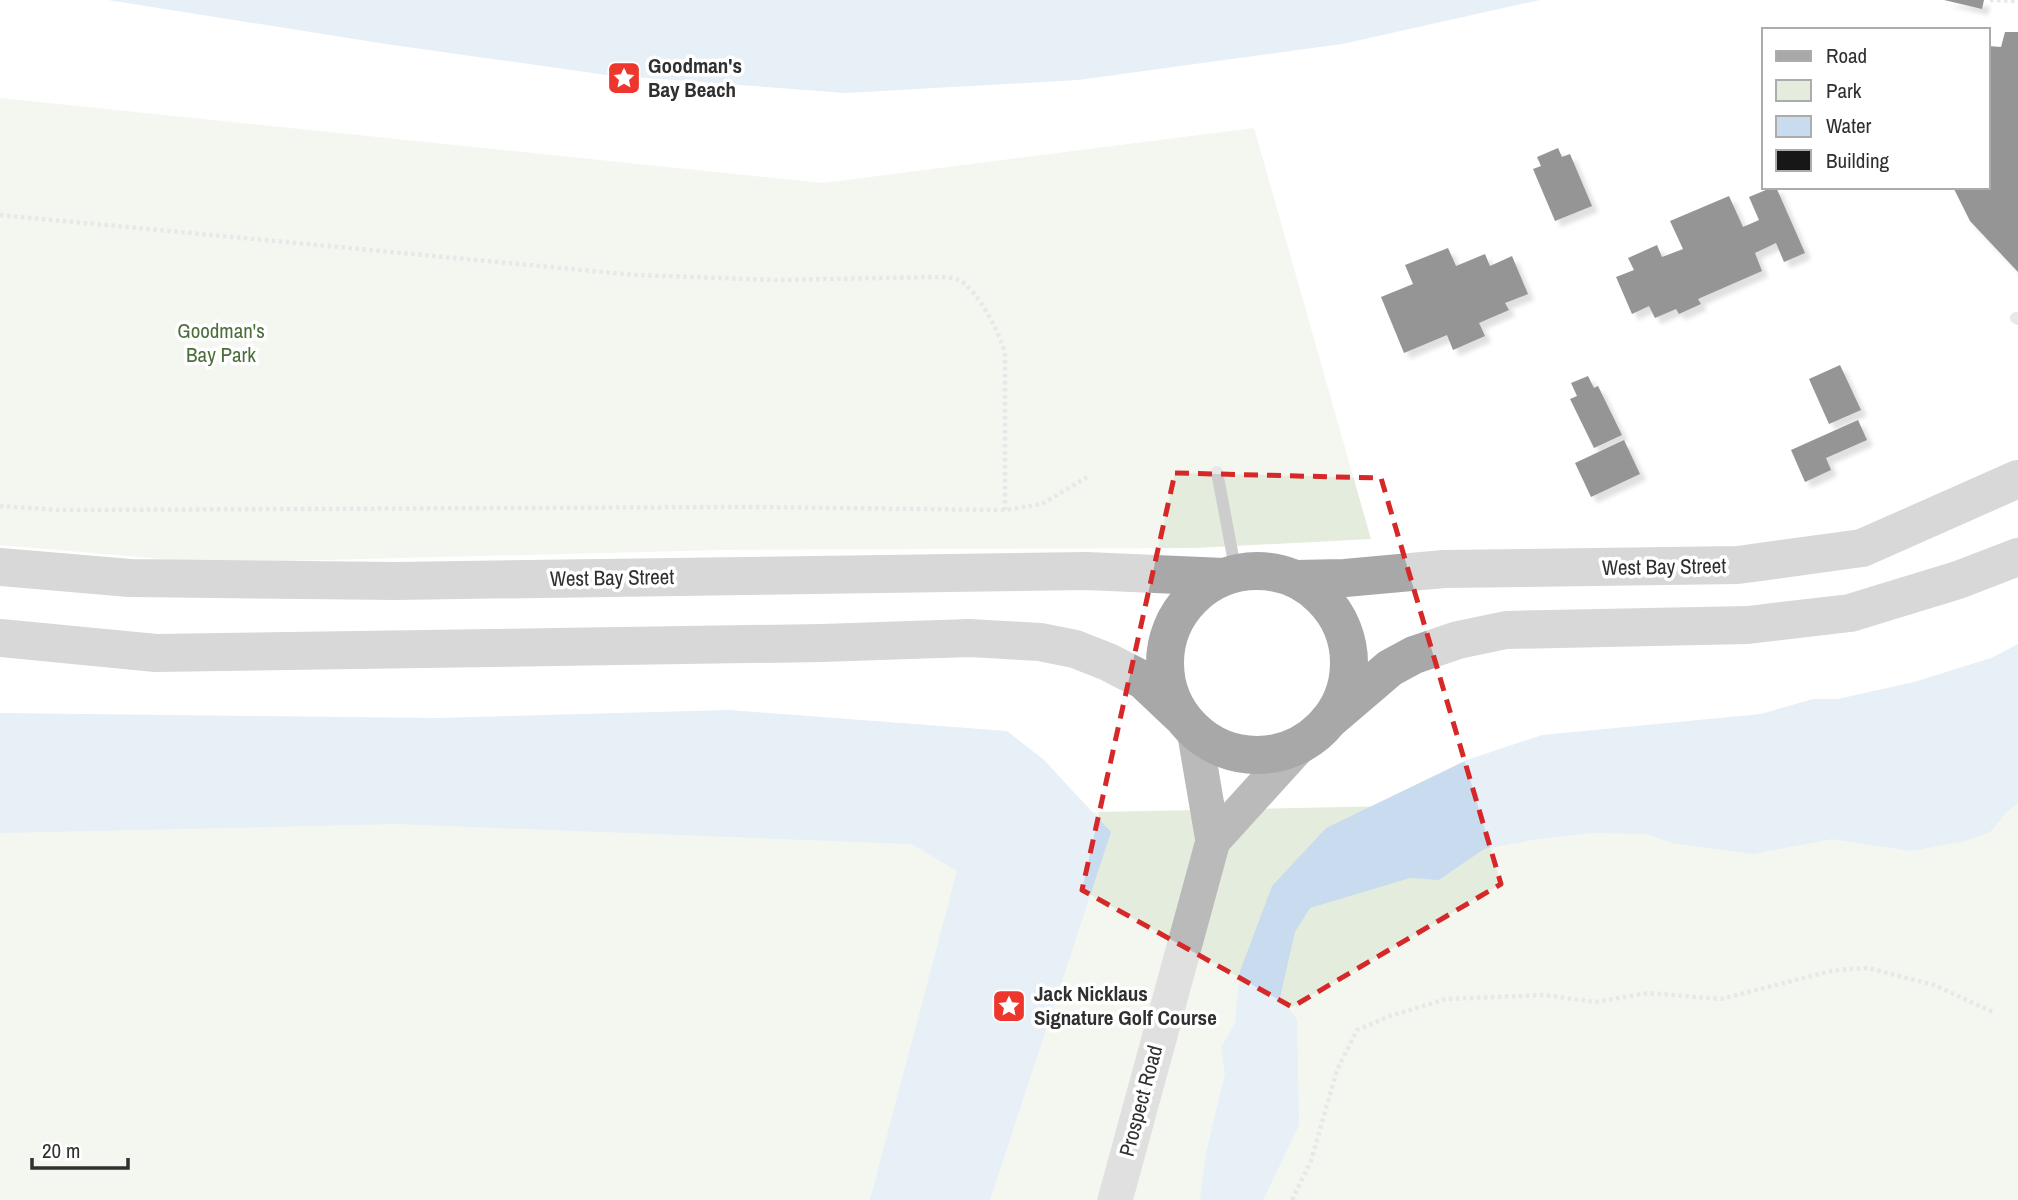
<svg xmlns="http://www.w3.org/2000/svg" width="2018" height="1200" font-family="'Archivo Narrow',sans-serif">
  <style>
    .green { fill: #e4eddd }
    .water { fill: #c9dbee }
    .building { fill: #171717; filter: url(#shadow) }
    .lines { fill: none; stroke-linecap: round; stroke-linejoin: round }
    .path { stroke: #cdcdcd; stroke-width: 4.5; stroke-dasharray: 3.5 3.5; stroke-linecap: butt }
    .lane { stroke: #cdcdcd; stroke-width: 12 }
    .secondary { stroke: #bababa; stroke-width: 35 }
    .primary { stroke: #a8a8a8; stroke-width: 38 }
    .marked { fill: none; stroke: #d62828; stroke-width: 5; stroke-dasharray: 14 9; stroke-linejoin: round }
    .labels { text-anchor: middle; stroke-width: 7; stroke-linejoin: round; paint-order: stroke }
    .poi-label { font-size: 21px; font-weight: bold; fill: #303030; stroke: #fff; text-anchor: start }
    .park-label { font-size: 21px; fill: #4c6e3b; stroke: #fff }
    .street-label { font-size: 21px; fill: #303030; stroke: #fff }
  </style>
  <defs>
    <filter id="shadow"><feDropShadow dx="6" dy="6" stdDeviation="2" flood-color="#0004"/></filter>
  </defs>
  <rect width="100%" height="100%" fill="#fff"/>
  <path class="green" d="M0,98L823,183L1254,128L1371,539L1195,548L721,550L208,563L0,545Z
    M2018,721V1200H0V725L1046,813L1589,802Z"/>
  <path class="water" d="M108,0H1540L1342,44L1078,80L846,93L607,75L386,44Z
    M2018,644V803L2008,811L1990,832L1965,841L1911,851L1832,839L1753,854L1672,843L1647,834L1592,833L1538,839L1484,849L1439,880L1410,878L1310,908L1295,932L1280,998L1297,1019L1299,1125L1263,1200H1200L1206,1153L1225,1074L1221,1047L1235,1024L1240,971L1272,886L1326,828L1467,760L1542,735L1761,714L1813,699H1838L1914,682L1991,658Z
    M729,710L1007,731L1044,760L1111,832L990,1200H870L957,871L912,844L396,824L0,833V713L439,718Z"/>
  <path class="building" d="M1944,0H1984L1982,9Z
    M2005,32H2018V272L1970,221L1953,187H1988V46L2001,47Z
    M1558,148L1562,157L1570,154L1592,206L1555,221L1533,169L1541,166L1537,157Z
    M1773,187H1776L1805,253L1784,262L1776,243L1755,253L1762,271L1698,299L1701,304L1679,314L1676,309L1655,318L1649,306L1632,314L1616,277L1634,270L1628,258L1657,245L1662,257L1683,249L1670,221L1729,196L1743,227L1759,220L1749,197Z
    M1448,248L1456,266L1485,254L1490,266L1512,256L1528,294L1505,303L1509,310L1479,323L1485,336L1453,350L1447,335L1404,353L1381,297L1413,284L1405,265Z
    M1840,365L1861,410L1829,424L1809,379Z
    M1588,376L1594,388L1598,386L1622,435L1594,448L1570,399L1577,396L1571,383Z
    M1858,420L1867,440L1826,458L1831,470L1805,482L1791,450Z
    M1624,440L1640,474L1591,497L1575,463Z"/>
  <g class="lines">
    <path class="path" d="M1990,0L2018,1
      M0,215L635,275L775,280L937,277C944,277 952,277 959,280C977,289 1002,336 1005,355V510
      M0,506L59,510L748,507L1005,510L1042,504L1087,477
      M1292,1200L1311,1161L1337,1070L1357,1030L1390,1016L1446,999L1545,995L1595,1002L1648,993L1721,999L1835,970L1868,968L1934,985L1993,1012"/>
    <path class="lane" d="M2016,318L2018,319
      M1217,472L1236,573"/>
    <path class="secondary" d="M1213,841L1302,743
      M1115,1200L1213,841L1194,730"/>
    <path class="primary" d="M0,567L130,578L396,581L1086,571L1224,577
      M1165 663a92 92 0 1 1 184 0a92 92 0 1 1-184 0Z
      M1295,579L1345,578L1444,569L1738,565L1862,548L2018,479
      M0,638L156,653L822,643L969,638L1040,642L1075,649L1108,662L1143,680L1181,716
      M1328,721L1390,668L1414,655L1458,640L1506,630L1748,625L1850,613L1958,580L2018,557"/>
  </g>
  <path d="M0 0H2018V1200H0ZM1175,473L1381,478L1501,884L1292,1007L1082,890Z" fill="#fff" fill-opacity=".55" fill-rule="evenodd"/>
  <path class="marked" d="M1175,473L1381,478L1501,884L1292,1007L1082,890Z"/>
  <defs>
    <g id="sight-square" transform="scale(1.75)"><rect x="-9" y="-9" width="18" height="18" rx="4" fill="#ed362c" stroke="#fff"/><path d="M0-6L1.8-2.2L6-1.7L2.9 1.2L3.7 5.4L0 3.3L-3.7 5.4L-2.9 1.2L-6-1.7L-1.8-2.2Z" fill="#fff"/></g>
  </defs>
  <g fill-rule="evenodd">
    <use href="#sight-square" x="624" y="78"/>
    <use href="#sight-square" x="1009" y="1006"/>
  </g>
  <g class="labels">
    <g class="poi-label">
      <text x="648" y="73">Goodman's<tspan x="648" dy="24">Bay Beach</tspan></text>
      <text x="1034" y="1001">Jack Nicklaus<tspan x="1034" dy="24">Signature Golf Course</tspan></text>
    </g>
    <g class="park-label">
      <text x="221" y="338">Goodman's<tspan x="221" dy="24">Bay Park</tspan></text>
    </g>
    <g class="street-label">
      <text transform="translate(1664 567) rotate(-1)" y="7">West Bay Street</text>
      <text transform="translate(612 578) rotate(-1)" y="7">West Bay Street</text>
      <text transform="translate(1141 1101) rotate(-75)" y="7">Prospect Road</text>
    </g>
  </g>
  <rect x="1762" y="28" width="228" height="161" fill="#ffffff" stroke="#acacac" stroke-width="2"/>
  <rect x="1776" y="51" width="35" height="10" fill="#a8a8a8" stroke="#acacac" stroke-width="2"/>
  <text x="1826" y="63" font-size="21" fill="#303030">Road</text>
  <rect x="1776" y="80" width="35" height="21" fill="#e4eddd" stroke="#acacac" stroke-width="2"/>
  <text x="1826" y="98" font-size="21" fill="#303030">Park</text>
  <rect x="1776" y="116" width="35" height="21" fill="#c9dbee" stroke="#acacac" stroke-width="2"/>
  <text x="1826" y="133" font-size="21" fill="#303030">Water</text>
  <rect x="1776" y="150" width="35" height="21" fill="#171717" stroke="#acacac" stroke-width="2"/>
  <text x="1826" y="168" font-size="21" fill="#303030">Building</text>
  <path d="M32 1158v10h96v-10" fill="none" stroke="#303030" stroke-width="3.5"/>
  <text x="42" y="1158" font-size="21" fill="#303030" stroke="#ffffff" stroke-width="5" paint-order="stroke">20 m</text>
</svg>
